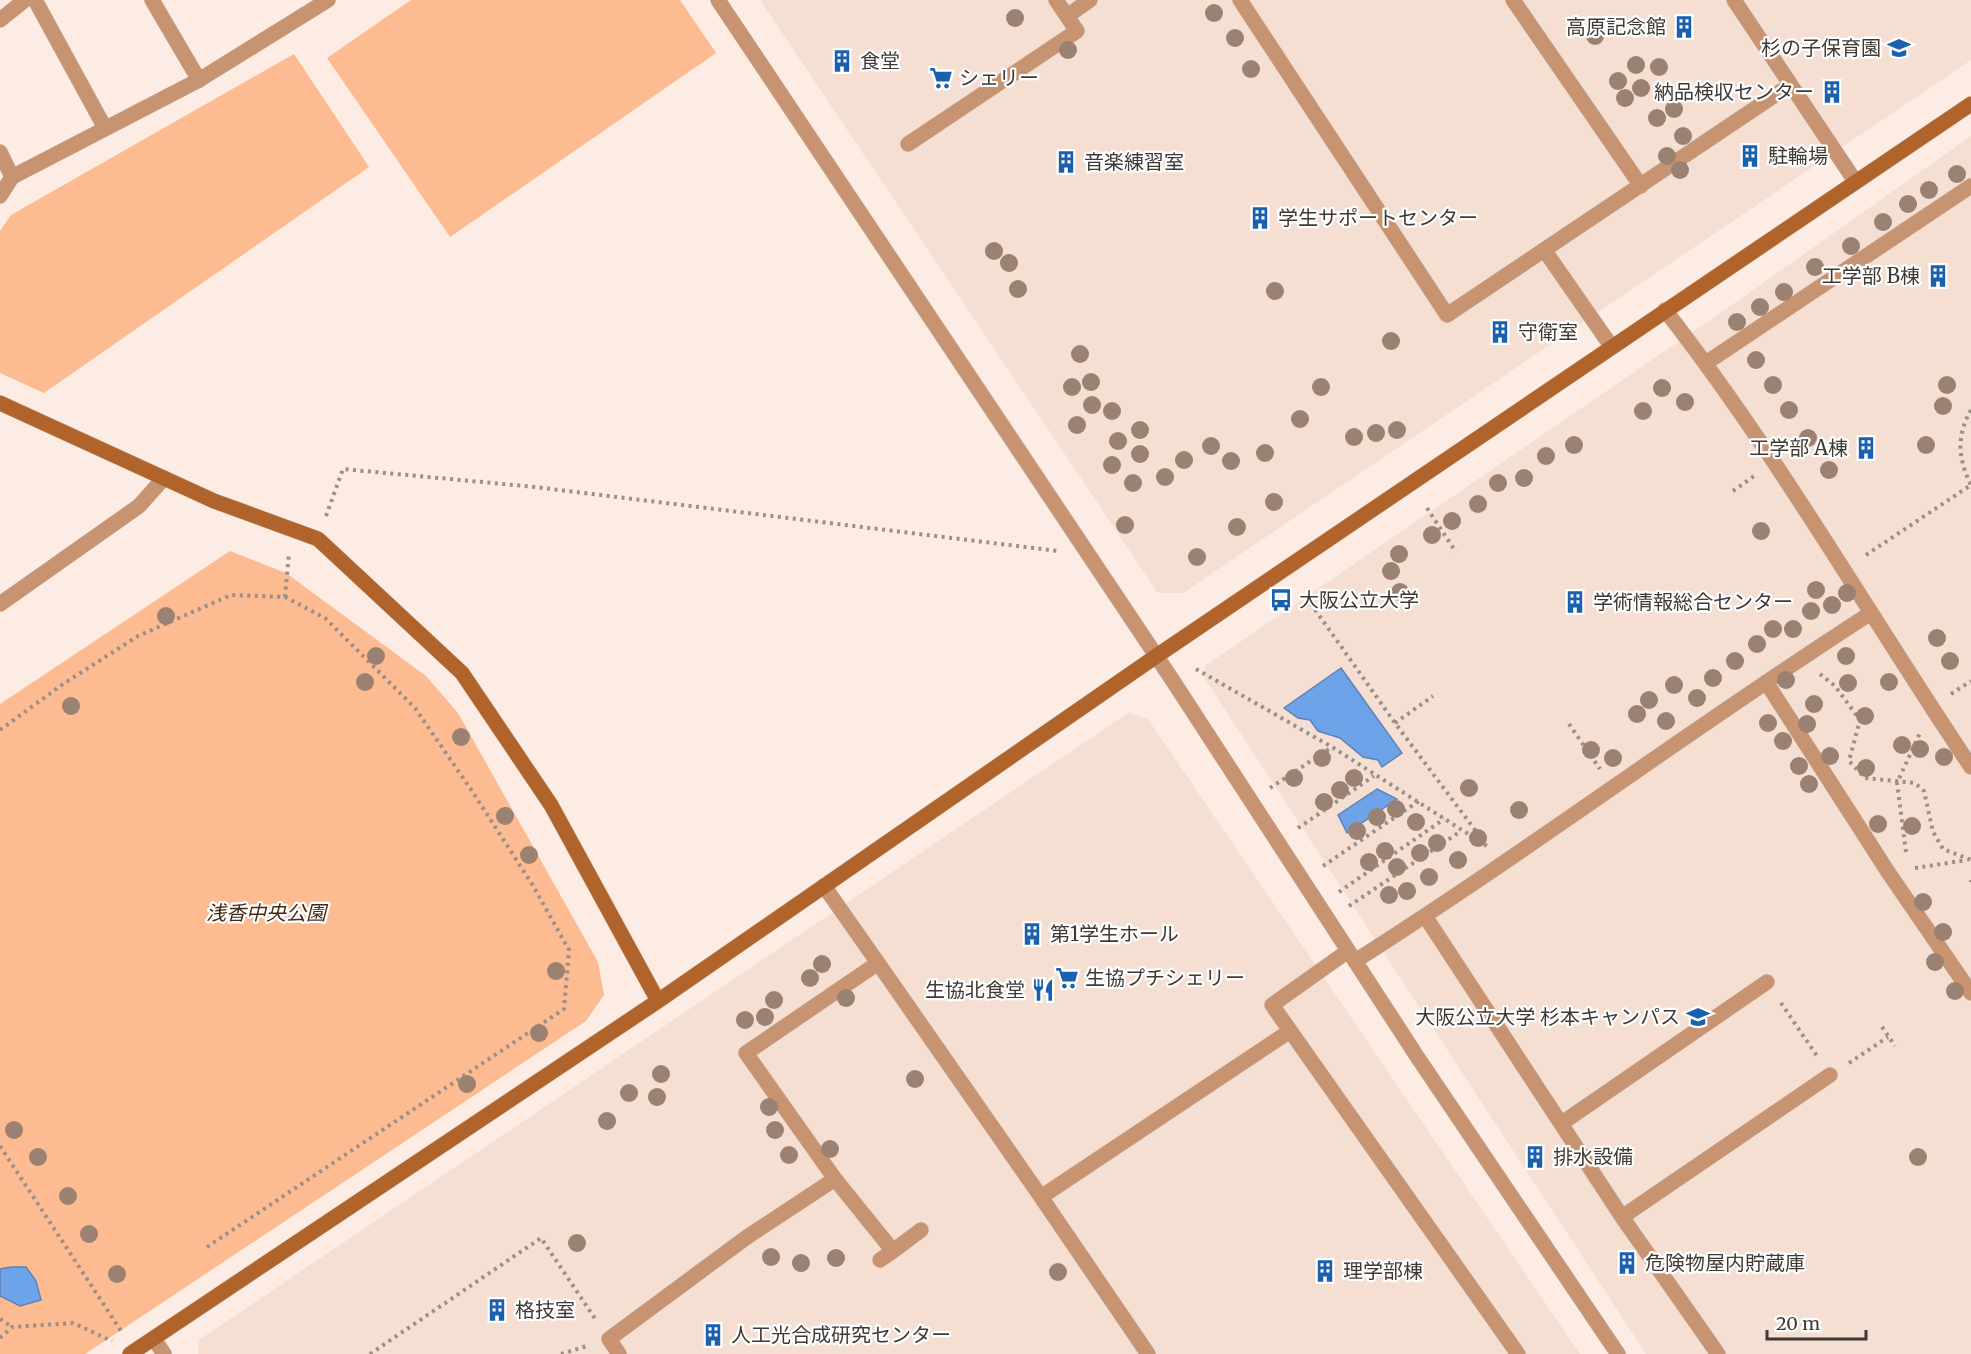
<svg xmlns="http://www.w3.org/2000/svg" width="1971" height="1354" font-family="Merriweather,'Noto Sans JP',serif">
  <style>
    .built { fill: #f5dfd2 }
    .green { fill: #fcbb91 }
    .water { fill: #6da3e9; stroke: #5f83b3; stroke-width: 1.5 }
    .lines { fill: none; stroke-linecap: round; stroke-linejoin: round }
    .lane-casing { stroke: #d6c8c0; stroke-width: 16 }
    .street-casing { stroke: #d6c8c0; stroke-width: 16 }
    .secondary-casing { stroke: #d6c8c0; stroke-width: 16 }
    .path { stroke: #9a8f89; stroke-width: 4; stroke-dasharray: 3 4.5; stroke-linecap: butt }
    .lane { stroke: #c89370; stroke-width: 15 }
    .street { stroke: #c89370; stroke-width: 15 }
    .secondary { stroke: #b0632a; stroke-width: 15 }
    .tree { fill: #9a8171 }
    .labels { text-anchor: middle; stroke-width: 4.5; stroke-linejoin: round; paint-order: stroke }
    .poi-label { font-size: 20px; fill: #3f3935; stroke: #fff; text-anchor: start }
    .park-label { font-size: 20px; font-style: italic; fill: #492913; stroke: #fff }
  </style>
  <rect width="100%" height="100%" fill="#fcece3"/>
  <path class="built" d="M760,0H1971V60L1183,593H1158Z
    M1971,136V1354H1646L1205,679V666L1719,314Z
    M1128,713L1148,719L1580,1354H198L199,1340Z"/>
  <path class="green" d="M411,0H680L716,53L450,237L327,58Z
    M294,54L369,167L44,393L0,373V231L11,215Z
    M230,551L286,573L426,676L458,713L598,962L604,995L586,1021L85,1354H0V704Z"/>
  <path class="water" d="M1341,668L1402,753L1382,767L1378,760L1363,757L1340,738L1318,731L1310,720L1298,718L1284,708Z
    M1377,789L1397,799L1347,833L1338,815Z
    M11,1267H26L36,1281L41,1300L20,1306L0,1296V1269Z"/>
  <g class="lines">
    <g class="lane-casing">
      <path id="lane" d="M35,0L105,128
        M152,0L199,80
        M1240,0L1447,315L1790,85
        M1513,0L1641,186
        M1734,0L1855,181
        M1067,16L1090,0
        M0,20L25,0
        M908,144L1077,31L1056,0
        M0,152L12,177
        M1545,251L1611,346
        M1665,310C1778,455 1869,615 1971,767
        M1706,363L1971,186
        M0,604L139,506L164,478
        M1766,682L1888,872L1971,993
        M824,886L878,963
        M1425,916L1622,1217L1718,1354
        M1348,951L1272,1005L1518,1354
        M1355,961C1530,850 1696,725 1871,613
        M1562,1123L1767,982
        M835,1179L893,1251L921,1230
        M1622,1217L1830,1075
        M880,1260L893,1251
        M619,1354L609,1339L747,1237L835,1179L746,1053L878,963L1041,1197
        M1148,1354L1041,1197L1290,1031"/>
    </g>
    <g class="street-casing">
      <path id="street" d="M718,0L1173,681L1418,1058L1618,1354
        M0,196L12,177L199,80L328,0
        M154,1339L164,1354"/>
    </g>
    <g class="secondary-casing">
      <path id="secondary" d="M0,403L214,501L318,539L462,673L551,805L658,1001
        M130,1354L658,1001L1155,657L1971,104"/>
    </g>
    <path class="path" d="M1971,410C1956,436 1958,459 1971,485
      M1733,491L1754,476
      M1427,508L1456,552
      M326,516L343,469L535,487L1058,551
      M1866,555L1971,485
      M285,597L289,553
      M1196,669L1332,747L1487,846L1395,723L1304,594
      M1820,674L1835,686L1860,720L1849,761L1865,778L1915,783L1924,791L1933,832L1943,849L1971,860
      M1951,694L1971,681
      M1395,723L1433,696
      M1569,724L1600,769
      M0,730L63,684L138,636L231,595L285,597L325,618L415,708L470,788L532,884L569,950L564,1009L204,1249
      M1270,788L1332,747
      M1298,828L1374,776
      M1906,852L1897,783L1920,733
      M1323,866L1419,801
      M1915,868L1967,860
      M1971,880V882
      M1339,892L1444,819
      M1349,906L1461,831
      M1781,1003L1817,1056
      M1882,1027L1895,1046
      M1849,1063L1888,1037
      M0,1146L121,1331
      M0,1319L12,1327
      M0,1338L12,1327L73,1323L112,1341
      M370,1354L541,1238L596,1320
      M561,1354L587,1346"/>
    <use href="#lane" class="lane"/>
    <use href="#street" class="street"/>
    <use href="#secondary" class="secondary"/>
  </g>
  <g class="tree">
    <circle cx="1214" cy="13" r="9"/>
    <circle cx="1015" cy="18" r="9"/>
    <circle cx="1595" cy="36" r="9"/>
    <circle cx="1235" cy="38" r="9"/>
    <circle cx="1068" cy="50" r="9"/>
    <circle cx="1636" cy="65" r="9"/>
    <circle cx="1659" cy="67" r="9"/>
    <circle cx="1251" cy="69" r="9"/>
    <circle cx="1618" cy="81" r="9"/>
    <circle cx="1641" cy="88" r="9"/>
    <circle cx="1625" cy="98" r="9"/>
    <circle cx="1674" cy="109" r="9"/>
    <circle cx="1657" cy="118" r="9"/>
    <circle cx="1683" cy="136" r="9"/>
    <circle cx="1667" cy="156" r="9"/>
    <circle cx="1680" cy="170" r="9"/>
    <circle cx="1957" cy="174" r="9"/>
    <circle cx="1929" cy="190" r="9"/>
    <circle cx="1908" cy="204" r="9"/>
    <circle cx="1883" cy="222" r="9"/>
    <circle cx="1851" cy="246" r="9"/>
    <circle cx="994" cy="251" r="9"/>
    <circle cx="1009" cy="263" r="9"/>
    <circle cx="1815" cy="267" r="9"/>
    <circle cx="1018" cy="289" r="9"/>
    <circle cx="1275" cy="291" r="9"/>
    <circle cx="1784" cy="292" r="9"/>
    <circle cx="1760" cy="307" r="9"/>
    <circle cx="1737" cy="322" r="9"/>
    <circle cx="1391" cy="341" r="9"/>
    <circle cx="1080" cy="354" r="9"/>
    <circle cx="1756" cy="360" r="9"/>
    <circle cx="1091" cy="382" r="9"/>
    <circle cx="1773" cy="385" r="9"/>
    <circle cx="1947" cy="385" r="9"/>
    <circle cx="1072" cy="387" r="9"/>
    <circle cx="1321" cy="387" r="9"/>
    <circle cx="1662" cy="388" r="9"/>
    <circle cx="1685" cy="402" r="9"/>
    <circle cx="1092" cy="405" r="9"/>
    <circle cx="1943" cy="406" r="9"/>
    <circle cx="1789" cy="410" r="9"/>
    <circle cx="1112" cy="411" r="9"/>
    <circle cx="1643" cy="411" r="9"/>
    <circle cx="1300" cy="419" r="9"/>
    <circle cx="1077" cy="425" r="9"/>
    <circle cx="1140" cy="430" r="9"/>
    <circle cx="1397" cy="430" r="9"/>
    <circle cx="1376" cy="433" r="9"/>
    <circle cx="1354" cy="437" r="9"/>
    <circle cx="1808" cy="438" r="9"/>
    <circle cx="1118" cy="441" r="9"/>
    <circle cx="1574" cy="445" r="9"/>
    <circle cx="1926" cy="445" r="9"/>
    <circle cx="1211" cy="446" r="9"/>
    <circle cx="1265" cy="453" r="9"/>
    <circle cx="1140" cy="454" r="9"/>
    <circle cx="1546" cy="456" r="9"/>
    <circle cx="1184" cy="460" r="9"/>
    <circle cx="1231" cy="461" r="9"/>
    <circle cx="1112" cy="465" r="9"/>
    <circle cx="1829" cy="470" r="9"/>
    <circle cx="1165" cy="477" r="9"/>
    <circle cx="1524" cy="478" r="9"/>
    <circle cx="1133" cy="483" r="9"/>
    <circle cx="1498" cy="483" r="9"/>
    <circle cx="1274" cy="502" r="9"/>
    <circle cx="1478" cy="504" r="9"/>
    <circle cx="1452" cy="521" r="9"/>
    <circle cx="1125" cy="525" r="9"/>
    <circle cx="1237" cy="527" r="9"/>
    <circle cx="1761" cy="531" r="9"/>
    <circle cx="1432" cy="535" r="9"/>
    <circle cx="1399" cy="554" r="9"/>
    <circle cx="1197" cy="557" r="9"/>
    <circle cx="1391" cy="571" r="9"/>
    <circle cx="1816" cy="590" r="9"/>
    <circle cx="1400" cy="592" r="9"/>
    <circle cx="1847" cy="593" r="9"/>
    <circle cx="1832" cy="605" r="9"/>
    <circle cx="1811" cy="611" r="9"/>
    <circle cx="166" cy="616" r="9"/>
    <circle cx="1773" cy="629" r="9"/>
    <circle cx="1793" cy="629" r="9"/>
    <circle cx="1937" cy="638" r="9"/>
    <circle cx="1757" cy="644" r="9"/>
    <circle cx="376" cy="656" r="9"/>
    <circle cx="1846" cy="656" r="9"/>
    <circle cx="1735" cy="661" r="9"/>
    <circle cx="1950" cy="661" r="9"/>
    <circle cx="1713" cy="678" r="9"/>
    <circle cx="1786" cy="680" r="9"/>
    <circle cx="365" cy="682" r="9"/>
    <circle cx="1889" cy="682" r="9"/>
    <circle cx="1848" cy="683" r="9"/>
    <circle cx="1674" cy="685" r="9"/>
    <circle cx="1697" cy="698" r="9"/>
    <circle cx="1649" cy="700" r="9"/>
    <circle cx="1814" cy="704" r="9"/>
    <circle cx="71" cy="706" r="9"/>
    <circle cx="1637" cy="714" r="9"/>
    <circle cx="1865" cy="716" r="9"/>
    <circle cx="1666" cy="721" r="9"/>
    <circle cx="1768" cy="723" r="9"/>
    <circle cx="1807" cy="724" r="9"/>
    <circle cx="461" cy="737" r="9"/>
    <circle cx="1783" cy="741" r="9"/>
    <circle cx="1902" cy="745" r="9"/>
    <circle cx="1920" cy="749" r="9"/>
    <circle cx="1591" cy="750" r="9"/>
    <circle cx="1830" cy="756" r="9"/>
    <circle cx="1944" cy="757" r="9"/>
    <circle cx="1322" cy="758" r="9"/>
    <circle cx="1613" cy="758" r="9"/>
    <circle cx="1799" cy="766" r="9"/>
    <circle cx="1866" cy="768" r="9"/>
    <circle cx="1294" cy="778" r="9"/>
    <circle cx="1354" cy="778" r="9"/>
    <circle cx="1809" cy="784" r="9"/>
    <circle cx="1469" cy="788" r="9"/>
    <circle cx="1340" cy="790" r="9"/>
    <circle cx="1324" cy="802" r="9"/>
    <circle cx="1396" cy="809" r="9"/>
    <circle cx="1519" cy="810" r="9"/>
    <circle cx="505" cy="816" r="9"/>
    <circle cx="1377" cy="817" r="9"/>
    <circle cx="1416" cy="822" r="9"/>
    <circle cx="1878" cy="824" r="9"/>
    <circle cx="1912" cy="826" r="9"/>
    <circle cx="1357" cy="831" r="9"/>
    <circle cx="1478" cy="838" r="9"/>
    <circle cx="1437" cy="843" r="9"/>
    <circle cx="1385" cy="851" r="9"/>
    <circle cx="1420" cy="853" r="9"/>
    <circle cx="529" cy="855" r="9"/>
    <circle cx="1458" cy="860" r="9"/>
    <circle cx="1369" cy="862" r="9"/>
    <circle cx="1397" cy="867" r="9"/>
    <circle cx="1429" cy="877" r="9"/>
    <circle cx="1407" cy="891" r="9"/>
    <circle cx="1389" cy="895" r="9"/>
    <circle cx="1923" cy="902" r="9"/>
    <circle cx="1943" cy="932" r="9"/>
    <circle cx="1935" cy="962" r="9"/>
    <circle cx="822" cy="964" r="9"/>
    <circle cx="556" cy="971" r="9"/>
    <circle cx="810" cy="978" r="9"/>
    <circle cx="1955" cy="991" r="9"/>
    <circle cx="846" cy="998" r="9"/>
    <circle cx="774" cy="1000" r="9"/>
    <circle cx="765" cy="1017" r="9"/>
    <circle cx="745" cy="1020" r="9"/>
    <circle cx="539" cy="1033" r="9"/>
    <circle cx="661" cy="1074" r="9"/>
    <circle cx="915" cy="1079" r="9"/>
    <circle cx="467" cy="1084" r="9"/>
    <circle cx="629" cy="1093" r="9"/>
    <circle cx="657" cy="1097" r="9"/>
    <circle cx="769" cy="1107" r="9"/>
    <circle cx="607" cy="1121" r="9"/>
    <circle cx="14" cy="1130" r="9"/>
    <circle cx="775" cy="1130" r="9"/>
    <circle cx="830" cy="1149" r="9"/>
    <circle cx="789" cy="1155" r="9"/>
    <circle cx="38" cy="1157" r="9"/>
    <circle cx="1918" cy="1157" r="9"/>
    <circle cx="68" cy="1196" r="9"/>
    <circle cx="89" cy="1234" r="9"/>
    <circle cx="577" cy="1243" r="9"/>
    <circle cx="771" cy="1257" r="9"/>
    <circle cx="836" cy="1258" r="9"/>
    <circle cx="801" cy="1263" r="9"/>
    <circle cx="1058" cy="1272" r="9"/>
    <circle cx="117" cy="1274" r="9"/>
  </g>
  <defs>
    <g id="building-bare" transform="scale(1.8)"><path d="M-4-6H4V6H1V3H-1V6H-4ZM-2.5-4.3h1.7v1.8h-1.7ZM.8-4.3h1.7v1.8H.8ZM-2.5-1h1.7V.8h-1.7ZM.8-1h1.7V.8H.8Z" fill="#1960af" stroke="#fff" stroke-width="2.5" paint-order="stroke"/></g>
    <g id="school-bare" transform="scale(1.8)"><path d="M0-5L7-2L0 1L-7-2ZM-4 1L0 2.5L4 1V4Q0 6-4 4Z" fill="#1960af" stroke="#fff" stroke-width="2.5" paint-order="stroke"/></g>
    <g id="supermarket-bare" transform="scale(1.8)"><path d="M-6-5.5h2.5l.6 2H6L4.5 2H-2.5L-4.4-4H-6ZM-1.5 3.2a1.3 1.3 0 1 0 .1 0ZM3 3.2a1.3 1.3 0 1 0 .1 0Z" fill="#1960af" stroke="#fff" stroke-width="2.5" paint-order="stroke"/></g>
    <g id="bus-bare" transform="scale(1.8)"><path d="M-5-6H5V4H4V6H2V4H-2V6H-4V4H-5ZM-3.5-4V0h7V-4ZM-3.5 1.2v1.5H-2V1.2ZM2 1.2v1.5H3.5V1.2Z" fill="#1960af" stroke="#fff" stroke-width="2.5" paint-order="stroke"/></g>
    <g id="restaurant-bare" transform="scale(1.8)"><path d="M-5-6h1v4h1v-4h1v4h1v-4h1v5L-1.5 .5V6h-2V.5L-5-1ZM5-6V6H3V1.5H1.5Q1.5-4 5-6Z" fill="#1960af" stroke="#fff" stroke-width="2.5" paint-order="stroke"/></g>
    <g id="university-bare" transform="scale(1.8)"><path d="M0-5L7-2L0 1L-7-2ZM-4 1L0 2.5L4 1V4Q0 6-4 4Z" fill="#1960af" stroke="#fff" stroke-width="2.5" paint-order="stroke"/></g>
  </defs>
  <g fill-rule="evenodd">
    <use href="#building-bare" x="1684" y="27"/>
    <use href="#school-bare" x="1899" y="48"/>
    <use href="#building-bare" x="842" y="61"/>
    <use href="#supermarket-bare" x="941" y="78"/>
    <use href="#building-bare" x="1832" y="92"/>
    <use href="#building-bare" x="1750" y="156"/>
    <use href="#building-bare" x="1066" y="162"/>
    <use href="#building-bare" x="1260" y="218"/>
    <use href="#building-bare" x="1938" y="276"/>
    <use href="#building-bare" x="1500" y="332"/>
    <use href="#building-bare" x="1866" y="448"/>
    <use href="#bus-bare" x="1281" y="600"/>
    <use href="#building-bare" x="1575" y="602"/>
    <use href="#building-bare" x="1032" y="934"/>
    <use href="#supermarket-bare" x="1067" y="978"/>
    <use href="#restaurant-bare" x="1043" y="990"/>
    <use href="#university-bare" x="1698" y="1017"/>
    <use href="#building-bare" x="1535" y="1157"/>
    <use href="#building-bare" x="1627" y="1263"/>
    <use href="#building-bare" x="1325" y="1271"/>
    <use href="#building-bare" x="497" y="1310"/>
    <use href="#building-bare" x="713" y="1335"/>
  </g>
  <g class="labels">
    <g class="poi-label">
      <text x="1666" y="34" text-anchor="end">高原記念館</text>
      <text x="1881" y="55" text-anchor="end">杉の子保育園</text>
      <text x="860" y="68">食堂</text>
      <text x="959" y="85">シェリー</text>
      <text x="1814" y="99" text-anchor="end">納品検収センター</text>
      <text x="1768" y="163">駐輪場</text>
      <text x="1084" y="169">音楽練習室</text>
      <text x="1278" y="225">学生サポートセンター</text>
      <text x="1920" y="283" text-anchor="end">工学部 B棟</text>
      <text x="1518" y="339">守衛室</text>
      <text x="1848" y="455" text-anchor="end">工学部 A棟</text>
      <text x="1299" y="607">大阪公立大学</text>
      <text x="1593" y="609">学術情報総合センター</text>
      <text x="1050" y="941">第1学生ホール</text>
      <text x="1085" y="985">生協プチシェリー</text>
      <text x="1025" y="997" text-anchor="end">生協北食堂</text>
      <text x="1680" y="1024" text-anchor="end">大阪公立大学 杉本キャンパス</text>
      <text x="1553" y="1164">排水設備</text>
      <text x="1645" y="1270">危険物屋内貯蔵庫</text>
      <text x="1343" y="1278">理学部棟</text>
      <text x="515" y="1317">格技室</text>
      <text x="731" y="1342">人工光合成研究センター</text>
    </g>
    <g class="park-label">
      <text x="266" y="920">浅香中央公園</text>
    </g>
  </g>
  <path d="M1767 1330v9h99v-9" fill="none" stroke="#3f3935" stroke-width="3"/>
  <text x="1776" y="1330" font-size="18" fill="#3f3935" stroke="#ffffff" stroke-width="4.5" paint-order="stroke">20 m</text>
</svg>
